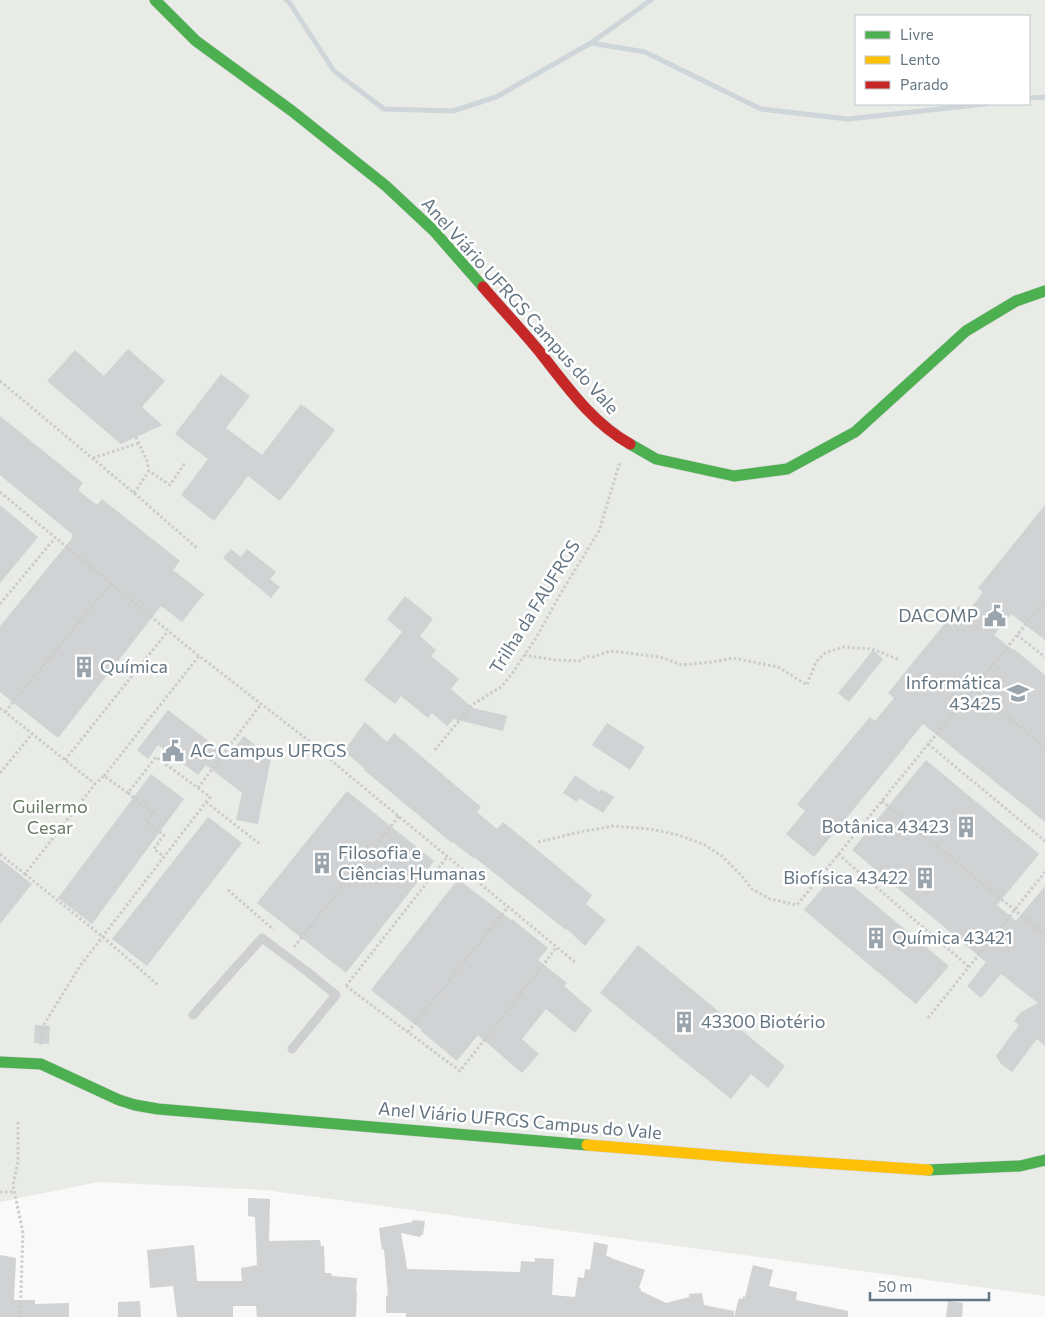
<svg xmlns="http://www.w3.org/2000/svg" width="1045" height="1317" font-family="Commissioner,sans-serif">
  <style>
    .green { fill: #e8ebe6; fill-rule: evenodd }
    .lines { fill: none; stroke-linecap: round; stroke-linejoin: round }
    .stream { stroke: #ced6d9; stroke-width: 5 }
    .building { fill: #d0d2d3 }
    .fast-casing { stroke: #d5d6d7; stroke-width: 12 }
    .slow-casing { stroke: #d5d6d7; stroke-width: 12 }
    .jam-casing { stroke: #d5d6d7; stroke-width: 12 }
    .path { stroke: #cbcccd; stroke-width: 3; stroke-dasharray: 2.5 2.5; stroke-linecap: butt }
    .lane { stroke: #cecfd0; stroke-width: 9 }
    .fast { stroke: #4caf50; stroke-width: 11 }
    .slow { stroke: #ffc107; stroke-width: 11 }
    .jam { stroke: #c62828; stroke-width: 11 }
    .labels { text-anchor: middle; stroke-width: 5; stroke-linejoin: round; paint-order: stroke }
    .street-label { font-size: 18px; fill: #657683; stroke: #fff }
    .poi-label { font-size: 18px; fill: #657683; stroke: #fff; text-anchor: start }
    .park-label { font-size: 18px; fill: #687a64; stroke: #fff }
  </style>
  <rect width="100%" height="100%" fill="#f9f9f9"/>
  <path class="green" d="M0,0H1045V1296L265,1190L98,1182L0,1202ZM856,16H1029V104H856Z"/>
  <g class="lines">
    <path class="stream" d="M286,0L289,2L334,71L384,109L453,111L496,97L591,43L645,52L761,109L848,119L985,104
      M591,43L651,0
      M1029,98L1045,97"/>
  </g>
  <path class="building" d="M128,349L165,381L142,407L162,425L121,444L47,381L75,350L104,376Z
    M221,374L250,396L226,428L262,455L301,404L335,430L280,501L248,476L214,521L181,495L208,459L175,434Z
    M0,416L83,483L78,490L97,505L102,499L180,561L173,570L204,594L182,622L161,606L58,738L0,692V626L73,537L72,536L73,535L0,475Z
    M0,505L38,537L0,583Z
    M1045,505V640L1011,614L994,635L1013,650L1014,649L1045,675V822L923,724L905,746V747L814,857L786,834L805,811L797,804L870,717L875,721L894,698L888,693L959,606L967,613L983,592L978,588Z
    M231,549L241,557L247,549L276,572L270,579L280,587L271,598L223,558Z
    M405,596L433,619L420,636L436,650L431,656L459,679L451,689L473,708L507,716L503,731L454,719L447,726L432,713L428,718L401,696L395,704L364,680L402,632L387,619Z
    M873,650L883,659L849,702L838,693Z
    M168,710L228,756L244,736L271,758L258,824L236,820L242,793L206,765L198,775L158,745L148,759L137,750Z
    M365,722L387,742L394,733L481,807L477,812L497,829L503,822L592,895L586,904L606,920L585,946L567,929L566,930L474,857L473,858L453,842L452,843L364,770L365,769L344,751Z
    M607,723L645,747L630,770L592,745Z
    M926,760L1039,854L997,905L1016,921L1045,886V1046L1037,1039L1012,1072L1001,1064L996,1056L1019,1025L1014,1021L1021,1012L1038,1003L1001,974L981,998L967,986L986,962L852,850Z
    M151,774L184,799L92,924L58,898Z
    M575,775L600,792L601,789L614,797L603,813L579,798L577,802L563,793Z
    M347,791L434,861L346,973L257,903Z
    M208,817L242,843L147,966L112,939Z
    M0,859L32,884L0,924Z
    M836,872L949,966L916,1004L804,910Z
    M458,879L511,920L512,919L548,948L538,960L567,983L564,986L592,1010L575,1033L546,1009L522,1039L539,1054L522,1073L478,1035L457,1061L421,1031L422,1030L371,990Z
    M638,945L785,1066L768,1088L751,1074L731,1099L600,993Z
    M35,1025L50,1026L49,1044L34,1043Z
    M248,1198L270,1199L269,1241L320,1240L321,1246H324L325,1273H331L332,1276L357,1278L356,1291H357L356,1317H257L256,1306H233V1317H177L173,1286L150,1288L147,1250L194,1245L197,1281H242L241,1268L257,1265L255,1217L248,1216Z
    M413,1220L425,1221L423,1235H421L420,1237L401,1233L406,1261L407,1269L520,1272L521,1261L535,1262V1258L554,1259L552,1295L575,1297L578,1277L584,1278L585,1269L590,1270L594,1242L608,1245L606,1256L611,1257V1258L645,1270L639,1288L641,1289V1291L666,1303L689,1297V1294L702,1293L704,1305L734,1311V1317H406V1313H386V1295L388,1296L384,1249L382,1250L379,1228L412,1222Z
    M1,1255L16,1258L14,1300H35V1304L69,1303V1317H0V1256Z
    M753,1265L773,1270L769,1286L797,1292L796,1300L848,1311V1317H734L739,1298L743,1299V1296L745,1297Z
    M140,1301L141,1317H118V1302Z
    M948,1301L963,1303L962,1317H946Z"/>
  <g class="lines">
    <g class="fast-casing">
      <path id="fast" d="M155,0L196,41L292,111L386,186L434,231L483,287
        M630,444L656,459L734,476L787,469L855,432L966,331L1016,301L1045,291
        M0,1062L41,1064L119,1100L135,1105L158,1109L587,1145
        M928,1170L1020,1166L1045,1160"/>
    </g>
    <g class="slow-casing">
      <path id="slow" d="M587,1145L748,1158L928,1170"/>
    </g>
    <g class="jam-casing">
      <path id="jam" d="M483,287C501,308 521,329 539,351C566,385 591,422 630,444"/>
    </g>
    <path class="path" d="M0,381L134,493L198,549
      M136,437L147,461L149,471
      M93,458L139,443
      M0,492L189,648L313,744L327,757L576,963
      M134,493L149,471L170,485L185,463
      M0,604L55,538
      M1017,635L1045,657
      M524,655L556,660L579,661L587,656L593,657L610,651L660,657L682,665L713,662L733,658L778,667L807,685L816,662L825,653L843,647L872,649L900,660
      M993,664L999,669
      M973,689L1045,747
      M0,708L95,784
      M5,712L111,583
      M928,744L1045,841
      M435,750L472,705L502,686L514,671L536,638L562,591L599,531L620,462
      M65,760L168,631
      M0,773L32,734
      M104,776L199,656
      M198,788L261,704
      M128,793L153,813L146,822L164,835L154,849L164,857
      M882,801L1045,935
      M206,802L261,845
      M538,842L580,832L613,826L650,829L678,835L703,844L722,856L740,874L752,889L770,899L797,905L1045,601
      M0,854L25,874L95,784L104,776L128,793L156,757L210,797L80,966L43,1026L41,1046
      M838,854L969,967
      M25,874L103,937L158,985
      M228,890L274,930
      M294,947L399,816
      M346,986L460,1071L557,947
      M346,986L447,857
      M928,1018L1045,872
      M408,1032L508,907
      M18,1122V1162L13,1185L23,1233L20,1317
      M0,1192H14"/>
    <path class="lane" d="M193,1015L262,938L309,973L336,995L292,1049"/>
    <use href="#fast" class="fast"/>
    <use href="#slow" class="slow"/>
    <use href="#jam" class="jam"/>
  </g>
  <defs>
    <g id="civic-bare" transform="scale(1.725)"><path d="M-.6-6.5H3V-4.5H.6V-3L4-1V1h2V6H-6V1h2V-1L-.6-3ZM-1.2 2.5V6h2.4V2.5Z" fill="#99a4ac" stroke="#fff" stroke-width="2.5" paint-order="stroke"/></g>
    <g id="building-bare" transform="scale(1.725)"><path d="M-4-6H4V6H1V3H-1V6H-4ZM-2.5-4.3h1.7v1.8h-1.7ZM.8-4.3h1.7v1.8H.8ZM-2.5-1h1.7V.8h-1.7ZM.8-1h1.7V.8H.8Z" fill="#99a4ac" stroke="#fff" stroke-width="2.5" paint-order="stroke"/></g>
    <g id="university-bare" transform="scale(1.725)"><path d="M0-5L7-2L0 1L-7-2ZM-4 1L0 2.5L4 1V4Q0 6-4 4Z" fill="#99a4ac" stroke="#fff" stroke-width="2.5" paint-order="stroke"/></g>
  </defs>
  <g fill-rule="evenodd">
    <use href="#civic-bare" x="995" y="616"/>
    <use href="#building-bare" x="84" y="667"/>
    <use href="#university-bare" x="1018" y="693"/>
    <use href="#civic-bare" x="173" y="751"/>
    <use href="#building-bare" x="966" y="827"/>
    <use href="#building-bare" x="322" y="863"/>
    <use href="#building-bare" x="925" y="878"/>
    <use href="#building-bare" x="876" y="938"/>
    <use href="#building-bare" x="684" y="1022"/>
  </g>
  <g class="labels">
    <g class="street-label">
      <text transform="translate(520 306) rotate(48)" y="6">Anel Viário UFRGS Campus do Vale</text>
      <text transform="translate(535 607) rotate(-58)" y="6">Trilha da FAUFRGS</text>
      <text transform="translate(520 1121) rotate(5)" y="6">Anel Viário UFRGS Campus do Vale</text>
    </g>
    <g class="poi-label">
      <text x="978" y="622" text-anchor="end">DACOMP</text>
      <text x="100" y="673">Química</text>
      <text x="1001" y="689" text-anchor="end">Informática<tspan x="1001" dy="21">43425</tspan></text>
      <text x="190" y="757">AC Campus UFRGS</text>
      <text x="949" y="833" text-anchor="end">Botânica 43423</text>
      <text x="338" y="859">Filosofia e<tspan x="338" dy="21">Ciências Humanas</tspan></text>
      <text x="908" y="884" text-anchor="end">Biofísica 43422</text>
      <text x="892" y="944">Química 43421</text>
      <text x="701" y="1028">43300 Biotério</text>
    </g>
    <g class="park-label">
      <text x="50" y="813">Guilermo<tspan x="50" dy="21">Cesar</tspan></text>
    </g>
  </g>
  <rect x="855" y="15" width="175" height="90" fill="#ffffff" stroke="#c1c8cd"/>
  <rect x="865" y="31" width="25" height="8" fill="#4caf50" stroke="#c1c8cd"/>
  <text x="900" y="40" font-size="15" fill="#657683">Livre</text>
  <rect x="865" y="56" width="25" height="8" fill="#ffc107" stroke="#c1c8cd"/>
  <text x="900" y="65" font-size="15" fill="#657683">Lento</text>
  <rect x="865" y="81" width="25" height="8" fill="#c62828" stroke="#c1c8cd"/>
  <text x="900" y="90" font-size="15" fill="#657683">Parado</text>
  <path d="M870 1292v8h119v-8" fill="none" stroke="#657683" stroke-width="2.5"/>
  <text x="878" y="1292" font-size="15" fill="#657683" stroke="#ffffff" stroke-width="4" paint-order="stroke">50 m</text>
</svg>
